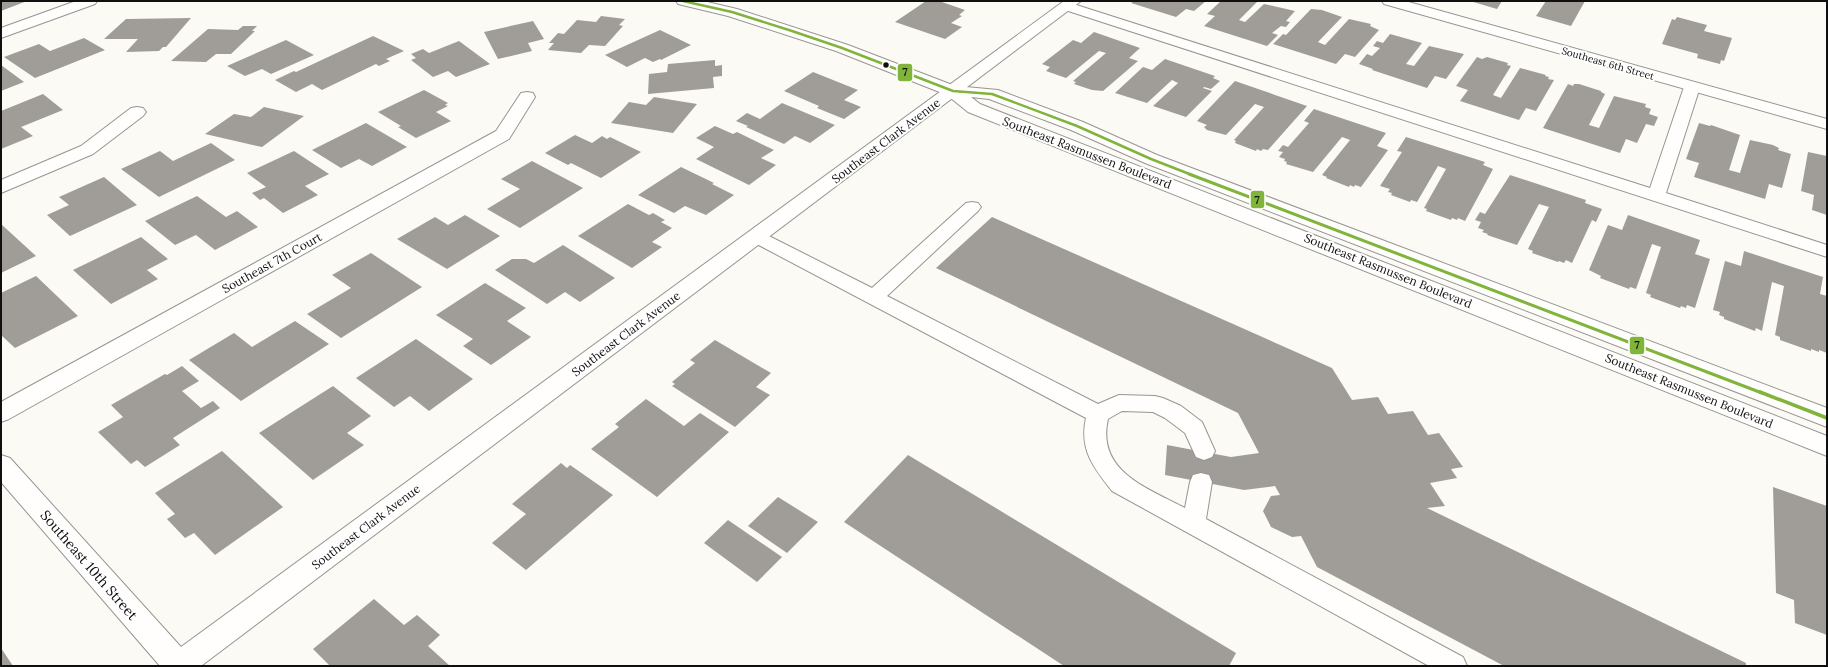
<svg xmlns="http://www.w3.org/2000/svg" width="1828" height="667" font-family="Lora,serif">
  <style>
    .building { fill: #a09d99 }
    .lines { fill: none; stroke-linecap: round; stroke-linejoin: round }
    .service-casing { stroke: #969592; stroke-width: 2 }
    .minor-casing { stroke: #969592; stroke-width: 2 }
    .tertiary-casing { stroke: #969592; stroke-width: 2 }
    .service { fill: #fffefd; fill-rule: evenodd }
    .minor { fill: #fffefd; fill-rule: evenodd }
    .tertiary { fill: #fffefd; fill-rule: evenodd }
    .bus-1-far2-casing { stroke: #fff; stroke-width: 5 }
    .bus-1-far1-casing { stroke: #fff; stroke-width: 6 }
    .bus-1-casing { stroke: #fff; stroke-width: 6 }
    .bus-1-far2 { stroke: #80b43a; stroke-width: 2.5 }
    .bus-1-far1 { stroke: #80b43a; stroke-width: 3 }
    .bus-1 { stroke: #80b43a; stroke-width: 3.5 }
    .bus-dot { fill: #0f0f0f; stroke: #fff; stroke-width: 1.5 }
    .labels { text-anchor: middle; stroke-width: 4; stroke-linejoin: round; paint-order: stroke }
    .far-street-label { font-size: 10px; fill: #0f0f0f; stroke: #fff }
    .street-label { font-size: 12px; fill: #0f0f0f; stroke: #fff }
    .near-street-label { font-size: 14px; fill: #0f0f0f; stroke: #fff }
    .line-badge { stroke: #fff; stroke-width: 1.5 }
    .pale-badge-label { font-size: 11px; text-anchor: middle; font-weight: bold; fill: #111 }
  </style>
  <rect width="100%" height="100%" fill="#fcfaf4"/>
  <path class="building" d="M1,1H27L1,11Z
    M926,1H939L965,10L959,15L962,16L951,23L962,27L945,39L895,22Z
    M1134,1H1206L1194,11L1186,9L1176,17L1131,3Z
    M1221,1H1258L1239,20L1245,22L1264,4L1295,11L1286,21L1290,22L1286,27L1281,26L1272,33L1278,35L1267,46L1204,26L1215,16L1207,14Z
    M1470,1H1502L1497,9Z
    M1546,1H1585L1571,26L1536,16Z
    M1311,9L1322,10L1342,17L1318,42L1325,45L1349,19L1371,24L1370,26L1379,30L1355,57L1345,54L1336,64L1273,44L1283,34L1286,35Z
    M601,16L625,19L619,25L623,26L605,46L589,45L581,53L548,50L554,43H549L558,33L564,34L577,20L596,22Z
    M1677,17L1707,25L1704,31L1732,38L1724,61L1721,60L1720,64L1697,58L1698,54L1662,44L1672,19L1675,20Z
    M191,18L166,47H163L159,51L126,52L138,39H104L126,19Z
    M533,21L544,39L528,43L532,51L498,59L484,32Z
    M243,26H257L252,31H255L231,54H216L206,62L171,61L208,29L238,30Z
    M660,30L691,45L661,60L660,59L653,62L645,58L627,67L605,55Z
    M1094,32L1140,48L1129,58L1138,61L1103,91L1092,90L1074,84L1076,82L1073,81L1106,53L1099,51L1066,78L1046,71L1050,67L1042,64L1073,40L1081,43Z
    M1390,34L1422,43L1406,64L1414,66L1429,46L1464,54L1446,79L1435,76L1427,88L1372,70L1373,69L1359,64L1367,54L1372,56L1380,48L1373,46L1377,41L1383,43Z
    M373,36L404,51L386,59L390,61L379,66L376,64L322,90L312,84L296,92L275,80L294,71L296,72Z
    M84,38L105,50L35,78L4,57L39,44L50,51Z
    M286,40L314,55L271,74L262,69L245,76L227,66Z
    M459,41L490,64L456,77L448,71L433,77L411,60L416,58L411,54L423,49L429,53Z
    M1477,57L1482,59L1487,57L1508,63L1507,65L1511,66L1493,95L1501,98L1520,68L1546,75L1545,76L1549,77L1548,79L1554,80L1536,111L1526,108L1519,120L1460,101L1468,90L1456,86Z
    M1165,59L1215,76L1213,78L1220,81L1211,89L1204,87L1203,88L1212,91L1186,117L1153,106L1178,83L1172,80L1147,103L1115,93L1143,67L1152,70Z
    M715,60V66L722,65V76L713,77L714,88L648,94L649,74L667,72L668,64Z
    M1,65L24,82L1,91Z
    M813,72L858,90L844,100L861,107L844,119L817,108L819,106L784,91Z
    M1235,81L1307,106L1268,150L1263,149L1261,151L1257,149L1256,151L1235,143L1236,141L1234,140L1264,107L1255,104L1226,135L1207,130L1204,127L1207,125L1197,121Z
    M1568,84L1573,86L1574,84H1579L1601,91V92L1605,94L1589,125L1599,128L1614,96L1646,104L1645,107L1651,109L1649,114L1658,117L1654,126L1646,124L1637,143L1626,139L1620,153L1543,128Z
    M424,90L448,103L445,105L448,106L436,112L451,121L416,138L398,127L401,126L378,112Z
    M43,94L63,110L21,127L33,136L1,149V111Z
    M654,97L697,104L673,133L611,123L629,102L646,105Z
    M782,103L835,125L810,143L795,136L784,144L746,127L748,126L736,121L747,113L760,119Z
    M264,107L304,116L262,147L205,134L234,114L251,117Z
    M1314,109L1386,133L1377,146L1388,150L1361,187L1355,185L1354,187L1350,185L1349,187L1326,178L1327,177L1322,175L1350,140L1342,137L1313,172L1286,164L1287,162L1284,161L1285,159L1279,157L1283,152L1278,151L1283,145L1288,147L1309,123L1304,121Z
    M366,123L407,147L372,166L359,159L341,168L312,150Z
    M1699,123L1710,126L1711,125L1740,135L1729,170L1740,173L1750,140L1773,145L1779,148L1778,150L1791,154L1782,188L1769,184L1765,199L1694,177L1699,163L1686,159Z
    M715,126L733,134L737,132L774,150L761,158L776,165L749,185L696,159L714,147L696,138Z
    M575,135L592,143L602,136L607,139L610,137L641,152L601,178L571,163L568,165L545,153Z
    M1406,137L1485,162L1483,165L1493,169L1465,221L1458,218L1457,220L1452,218L1451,220L1426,211L1427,209L1424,208L1446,169L1438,166L1417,202L1411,200L1410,202L1391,195L1392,193L1388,192L1390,189L1380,186L1402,152L1397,151Z
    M211,143L235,160L159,197L121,169L160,151L173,161Z
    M294,151L329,174L305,186L318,195L283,213L264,198L260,200L252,193L266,187L247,173Z
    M1808,152L1827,156V215L1812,210L1814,195L1801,191Z
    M532,161L583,188L520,228L487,209L520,189L501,179Z
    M681,167L714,183L712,184L734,195L706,215L685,206L674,213L638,195Z
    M1510,175L1586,200L1585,203L1602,209L1596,222L1592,220L1572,263L1566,260L1564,263L1559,261L1558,262L1532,253L1533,251L1528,249L1549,207L1539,204L1517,245L1487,235L1488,234L1482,232L1484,230L1478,228L1481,222L1475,220L1480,212L1485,214Z
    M104,177L137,205L70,236L47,215L69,205L59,197Z
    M197,196L226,217L237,211L258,227L215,250L196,235L175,245L145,221Z
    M628,204L649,215L653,213L665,220L661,222L672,228L652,242L662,247L632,268L578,236Z
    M465,215L500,236L447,269L397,239L435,217L448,225Z
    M1628,215L1700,240L1695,254L1710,259L1695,308L1687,305L1686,308L1681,306L1680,308L1650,297L1651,295L1646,293L1661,247L1652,244L1636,289L1630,287L1629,289L1600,278L1601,276L1589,270L1608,225L1622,230Z
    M992,217L1332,368L1352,400L1378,397L1388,414L1413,411L1428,435L1439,433L1463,467L1451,469L1457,478L1430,483L1445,506L1427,508L1746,663V666H1504L1317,567L1301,536L1292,537L1271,527L1263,511L1271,496L1280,495L1275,486L1244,490L1165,475L1167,445L1231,457L1259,453L1238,413L936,268Z
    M1,224L36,256L1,273Z
    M141,237L168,259L147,270L158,279L111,304L73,270Z
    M563,245L615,278L580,302L565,292L547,304L495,270L512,259H526L534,263Z
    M1744,251L1823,277L1820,294L1827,296V353L1819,350V352L1811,349V351L1780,340V337L1775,335L1784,286L1772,282L1762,331L1756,328L1755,331L1724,319V317L1719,315L1720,312L1713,310L1725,261L1741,266Z
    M371,253L422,287L341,338L307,314L351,288L332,275Z
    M36,276L78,316L15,348L1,335V293Z
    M485,283L526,308L507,321L531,337L491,365L463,346L473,339L436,315Z
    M295,321L329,344L241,401L189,360L234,333L252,347Z
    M416,339L473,379L429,411L410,396L394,407L356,378Z
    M715,340L771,373L756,387L770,395L735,427L672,386L675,384L672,382L695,363L690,360Z
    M182,366L199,381L182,391L201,408L213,401L220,408L173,438L180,445L145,467L137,460L131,464L98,432L123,417L111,405L165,374L167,375Z
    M333,386L371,416L347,433L364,445L313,480L259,433Z
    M646,399L684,426L700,413L729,432L657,497L591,449L619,427L615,424Z
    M222,451L283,507L215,555L194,533L185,538L167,519L175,514L155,493Z
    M908,455L1236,653L1229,666H1064L844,522Z
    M561,463L567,468L570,465L613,495L526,570L492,543L526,514L512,504Z
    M1773,487L1827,506V635L1795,623L1794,600L1776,593Z
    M778,497L818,522L787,553L748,526Z
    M728,520L782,557L757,582L704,543Z
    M374,599L404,625L417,615L440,635L428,646L450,666H330L313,649Z
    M1,648L13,666H1Z"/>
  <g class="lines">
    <g class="service-casing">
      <path id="service" d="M1067,2L1650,188L1684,87L1687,84L1692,82L1697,84L1700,87L1666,193L1827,245V257L1062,9L1060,6L1062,3Z
        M972,202L978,203L981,207L978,211L887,296L1098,404L1119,395L1155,396L1163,398L1181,406L1202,422L1215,451L1212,457L1204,460L1196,457L1185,433L1165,418L1153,412L1122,411L1108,419C1096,471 1147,488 1185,508L1190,482L1193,475L1201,473L1209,475L1212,482L1206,519L1463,657L1467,666H1429L1112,491C1093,467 1079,449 1086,418L751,241L748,237L751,233L757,231L763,233L872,288L966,203Z"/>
    </g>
    <g class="minor-casing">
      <path id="minor" d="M76,1H97L95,4L1,38V28Z
        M1064,1H1081L201,666H160L1,482V455L10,458L181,647Z
        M1382,1H1405L1827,119V129L1384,4Z
        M527,92L533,93L535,97L509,139L9,419L1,422V402L496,131L521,93Z
        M137,107L143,108L146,112L143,116L93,154L1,193V180L81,146L131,108Z"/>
    </g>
    <g class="tertiary-casing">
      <path id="tertiary" d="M676,1H703L737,9L848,45L955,86L998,90L1083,122L1157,155L1827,408V427L1145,163L1071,130L989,99L971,97L980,104L1827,436V456L968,112L947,95L836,51L728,16L678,4Z"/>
    </g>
    <use href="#service" class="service"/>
    <use href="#minor" class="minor"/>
    <use href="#tertiary" class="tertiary"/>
    <g class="bus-1-far2-casing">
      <path id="bus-1-far2" d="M683,1L732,12L792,31L842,48L953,91L992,94L1077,126L1151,159L1192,175"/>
    </g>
    <g class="bus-1-far1-casing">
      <path id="bus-1-far1" d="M1189,174L1762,393"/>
    </g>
    <g class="bus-1-casing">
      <path id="bus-1" d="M1760,392L1827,418"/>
    </g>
    <use href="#bus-1-far2" class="bus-1-far2"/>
    <use href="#bus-1-far1" class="bus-1-far1"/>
    <use href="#bus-1" class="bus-1"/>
  </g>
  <circle class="bus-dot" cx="886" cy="65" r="3.5"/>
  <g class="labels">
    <g class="far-street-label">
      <text transform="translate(1608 63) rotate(16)" y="4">Southeast 6th Street</text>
    </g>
    <g class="street-label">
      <text transform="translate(886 141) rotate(-37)" y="4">Southeast Clark Avenue</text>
      <text transform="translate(1087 153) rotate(21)" y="4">Southeast Rasmussen Boulevard</text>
      <text transform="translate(272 263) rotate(-29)" y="4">Southeast 7th Court</text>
      <text transform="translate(1388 271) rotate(22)" y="4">Southeast Rasmussen Boulevard</text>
      <text transform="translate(626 334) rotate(-37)" y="4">Southeast Clark Avenue</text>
      <text transform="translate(1689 391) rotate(22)" y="4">Southeast Rasmussen Boulevard</text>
      <text transform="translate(366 527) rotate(-37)" y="4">Southeast Clark Avenue</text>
    </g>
    <g class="near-street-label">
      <text transform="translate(89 565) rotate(49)" y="5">Southeast 10th Street</text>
    </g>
  </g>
  <g class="line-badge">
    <rect x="897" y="63" width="16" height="19" rx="4" fill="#80b43a"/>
    <rect x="1250" y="190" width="15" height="19" rx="4" fill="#80b43a"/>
    <rect x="1629" y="336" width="16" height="19" rx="4" fill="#80b43a"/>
  </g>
  <g class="pale-badge-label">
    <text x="905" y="76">7</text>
    <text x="1257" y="204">7</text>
    <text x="1637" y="349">7</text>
  </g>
  <rect width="1828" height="667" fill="none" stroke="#0f0f0f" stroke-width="4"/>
</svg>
